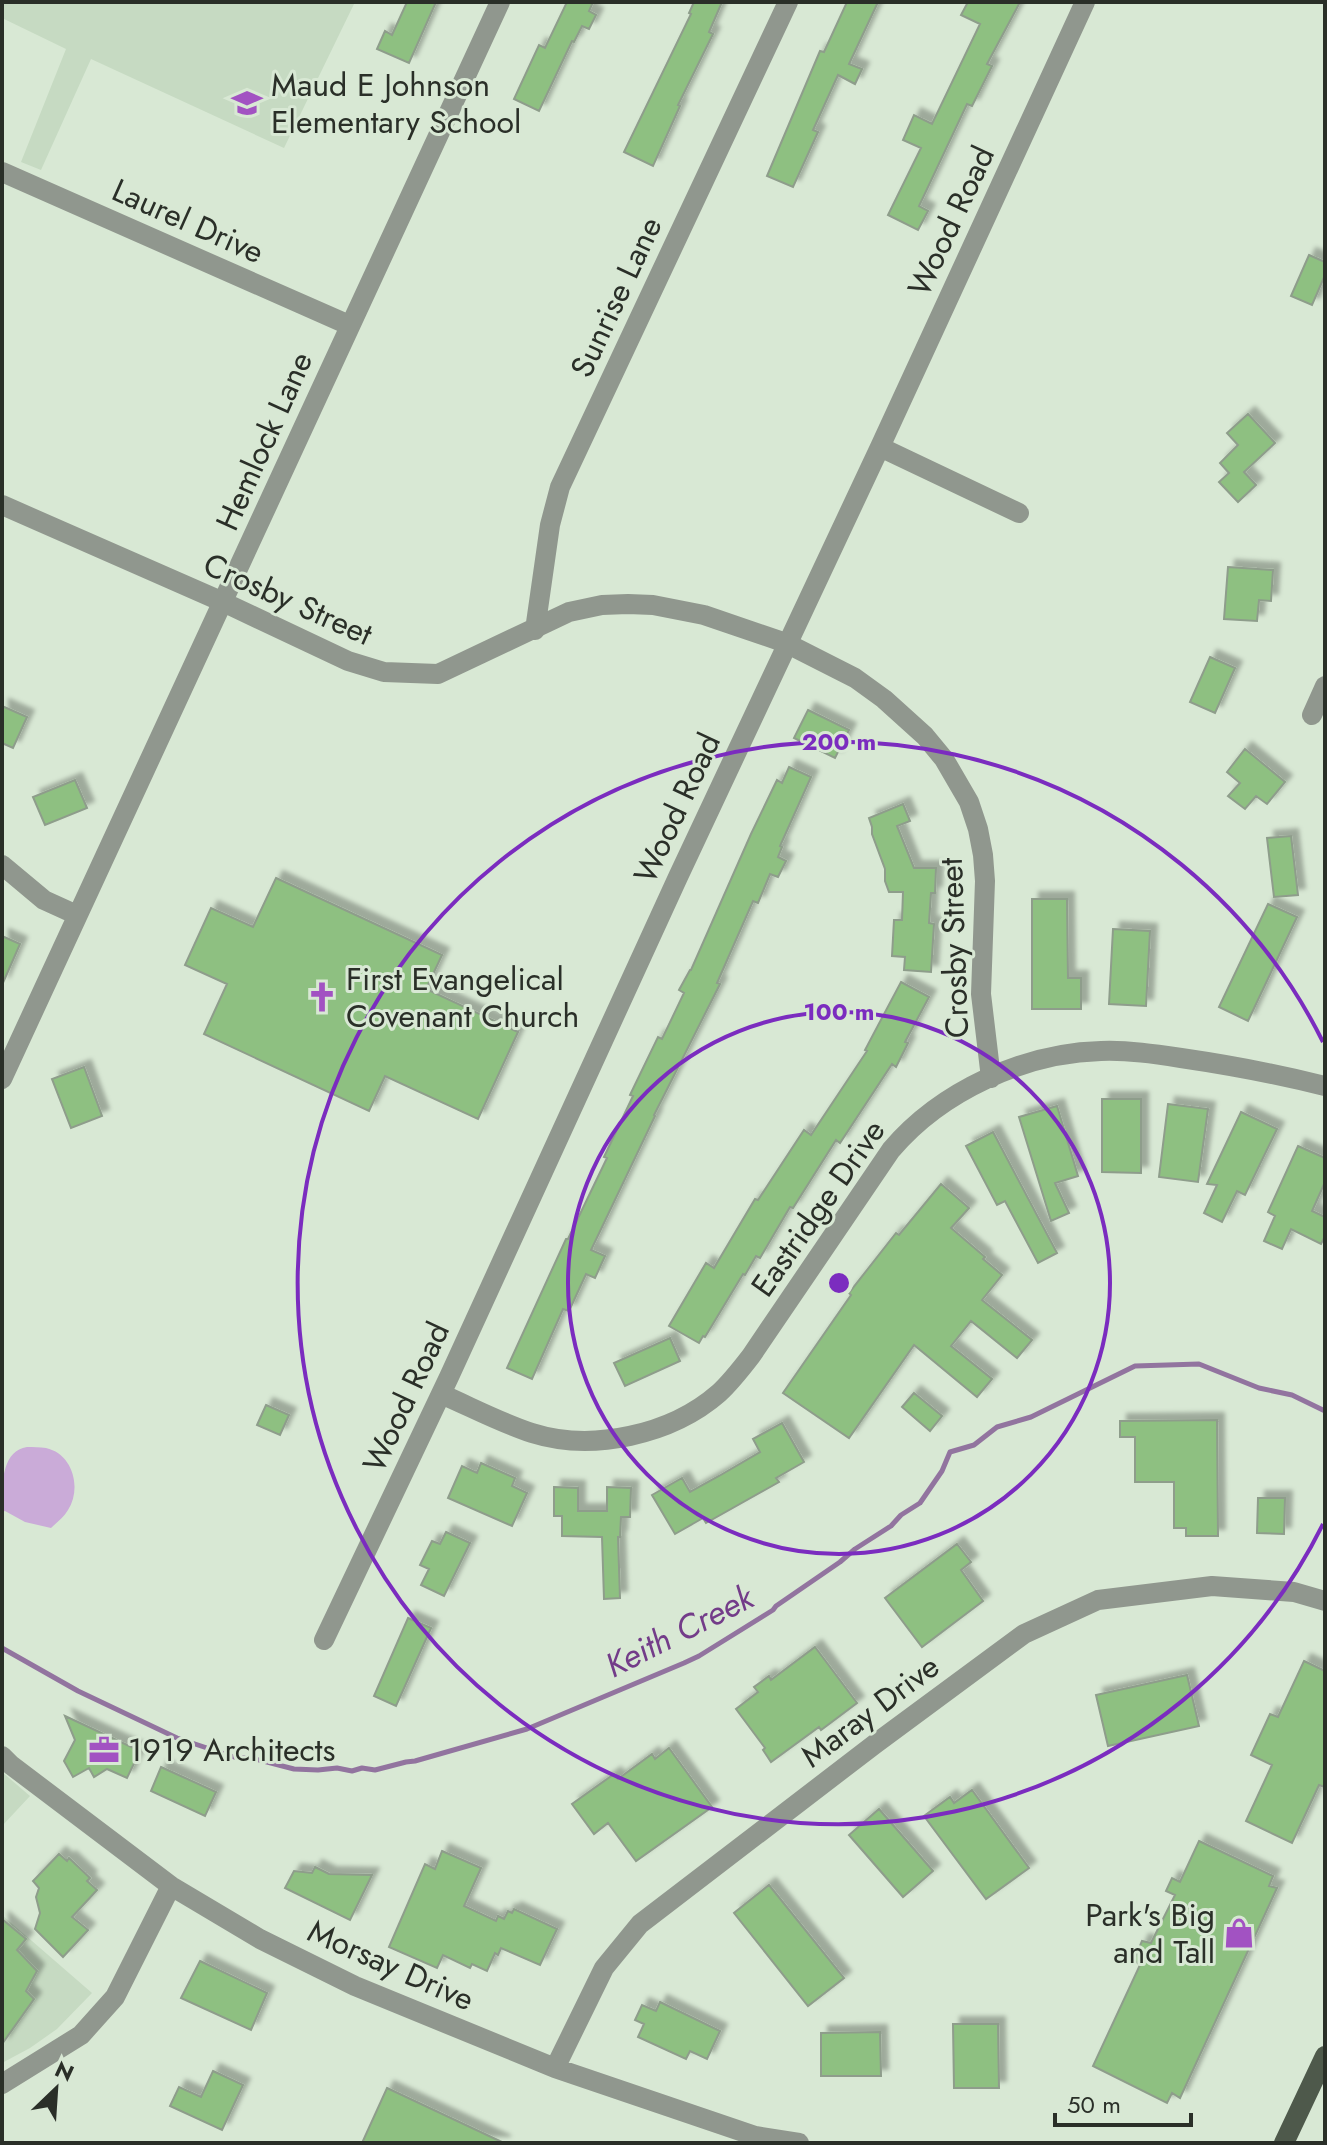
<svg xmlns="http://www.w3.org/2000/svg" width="1327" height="2145" font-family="Jost,sans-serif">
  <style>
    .built { fill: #c6dac2 }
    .green { fill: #caabd8 }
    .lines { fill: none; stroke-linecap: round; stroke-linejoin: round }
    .stream { stroke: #92749f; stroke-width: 5 }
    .building { fill: #8ec081; stroke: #8e9d8b; stroke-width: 2; filter: url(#shadow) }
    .minor { stroke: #90978e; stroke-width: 20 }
    .major { stroke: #4e594b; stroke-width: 20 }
    .ring { fill: none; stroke: #7b2cbf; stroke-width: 4 }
    .labels { text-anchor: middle; stroke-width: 6; stroke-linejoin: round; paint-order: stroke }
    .poi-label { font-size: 32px; fill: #2a2f28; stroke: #d8e8d4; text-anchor: start }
    .street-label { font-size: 32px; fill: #2a2f28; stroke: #d8e8d4 }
    .water-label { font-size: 34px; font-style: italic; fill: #733c89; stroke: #d8e8d4 }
    .centre { fill: #7b2cbf; stroke: #d8e8d4; stroke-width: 4 }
    .ring-label { font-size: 24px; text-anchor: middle; font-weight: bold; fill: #7b2cbf; stroke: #d8e8d4; stroke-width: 6; stroke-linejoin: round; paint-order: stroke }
  </style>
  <defs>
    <filter id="shadow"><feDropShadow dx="7" dy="-7" stdDeviation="2" flood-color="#0004"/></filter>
  </defs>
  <rect width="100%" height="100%" fill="#d8e8d4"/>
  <path class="built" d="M2,2H355L284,148L91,59L41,170L21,162L66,49L2,18Z
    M2,1772L30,1796L2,1826Z
    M2,1915L92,1993L57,2029L30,2048L2,2063Z"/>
  <path class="green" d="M27,1447C33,1447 40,1447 46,1448C73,1454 82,1488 68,1510C64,1517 57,1522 51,1528L25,1522L5,1511L2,1512C2,1489 0,1451 27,1447Z"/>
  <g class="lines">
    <path class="stream" d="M2,1648L78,1691L177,1738L234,1757L251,1758L294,1769L318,1770L337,1768L352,1771L362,1768L375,1770L406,1762L415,1761L527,1729L684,1663L699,1656L773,1610L776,1606L840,1562L855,1549L891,1526L901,1515L920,1503L942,1471L950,1452L974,1445L997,1427L1031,1417L1135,1366L1199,1364L1259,1388L1292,1395L1325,1411"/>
  </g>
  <path class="building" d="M407,2H436L409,63L377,49L385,31L392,35Z
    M567,2H593L589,11L596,15L589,29L582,26L574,42L572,41L539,111L514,99L539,45L545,48Z
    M694,2H722L709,32L713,34L678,105L680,106L653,166L624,152L691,14L689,13Z
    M847,2H878L849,64L862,69L855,84L838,75L813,130L818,132L793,187L767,176L820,51L824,52Z
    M968,2H1020L987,64L992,66L972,106L967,104L919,206L928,211L918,230L888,215L921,148L903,140L914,115L932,124L980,24L961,15Z
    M1309,255L1325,262V275L1312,305L1291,296Z
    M1248,414L1275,443L1244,472L1256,485L1238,502L1219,482L1229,473L1220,463L1238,445L1227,433Z
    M1228,567L1273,570L1271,601L1259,600L1257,621L1224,619Z
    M1210,657L1235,668L1215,713L1190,702Z
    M2,706L27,717L13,748L2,743Z
    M808,710L849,730L835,758L794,738Z
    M1245,749L1285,782L1267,804L1256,796L1245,809L1228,796L1240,783L1227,772Z
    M789,767L811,777L780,846L782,847L778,857L786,861L778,877L770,874L758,903L753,901L717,983L720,984L654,1115L655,1116L591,1250L605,1256L595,1278L586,1274L569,1311L563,1309L532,1379L507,1368L566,1239H568L607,1158L604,1157L633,1096L630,1095L658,1037L662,1039L684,993L679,990L690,970H691L751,834L777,780L782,783Z
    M75,780L87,808L45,825L33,797Z
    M903,804L910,821L897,826L914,868H936L935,893H931L929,923L934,924L931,972L904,970L905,957L892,956L894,920H902L903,892H889L885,881V869L872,834V827L869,818Z
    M1291,836L1298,895L1274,897L1267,838Z
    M276,878L442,955L426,989L518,1032L478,1119L385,1076L369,1111L204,1034L227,984L185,965L211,908L253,927Z
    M1032,899H1067L1068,978H1081V1009H1032Z
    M1268,904L1297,917L1248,1021L1219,1007Z
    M1113,929L1150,931L1146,1006L1109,1004Z
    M2,936L20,944L2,985Z
    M901,982L929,997L905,1042L908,1043L896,1067L892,1064L840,1143L836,1140L793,1208L790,1207L760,1258L756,1256L745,1275L743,1274L705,1337L703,1336L699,1343L669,1326L706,1263L714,1268L755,1199L758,1200L804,1130L811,1135L867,1051L865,1050Z
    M84,1067L102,1116L71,1128L52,1079Z
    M1102,1099H1141V1173L1102,1172Z
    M1168,1104L1208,1109L1198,1182L1159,1177Z
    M1057,1106L1078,1176L1055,1183L1069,1213L1051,1221L1019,1117Z
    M1241,1112L1277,1129L1245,1195L1237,1191L1222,1222L1204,1213L1217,1185L1207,1184Z
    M993,1132L1057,1253L1038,1263L1005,1201L997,1205L966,1146Z
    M1298,1146L1325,1158V1182L1312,1211L1325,1217V1236L1321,1244L1291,1229L1282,1249L1264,1241L1275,1216L1268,1212Z
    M941,1184L969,1208L951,1228L985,1257L983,1259L1002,1275L982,1300L1032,1340L1017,1358L971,1321L951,1346L992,1379L977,1397L914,1345L849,1438L783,1393L851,1295L849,1293L896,1233L899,1235Z
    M670,1338L680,1361L625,1386L614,1363Z
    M914,1393L942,1416L930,1431L902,1407Z
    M266,1405L289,1415L280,1435L257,1425Z
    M1217,1420L1218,1536H1186V1528H1174V1482H1135V1437H1120V1421Z
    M782,1423L804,1462L776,1478L779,1482L706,1523L703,1518L675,1534L652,1495L682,1478L690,1492L719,1476L760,1452L753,1439Z
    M481,1463L515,1478L512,1486L527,1493L512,1526L448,1498L462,1466L477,1473Z
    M554,1487L578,1488V1511H607V1487L631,1488L630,1517H621L620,1537H618L620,1598L604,1599L602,1537L562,1536V1516H554Z
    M1258,1498H1285L1284,1534L1257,1533Z
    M446,1532L470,1543L444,1596L421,1585L429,1569L420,1565L432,1541L440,1544Z
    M957,1544L971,1562L961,1570L983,1601L922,1647L885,1598Z
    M408,1618L431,1628L396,1706L374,1696Z
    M815,1647L857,1703L821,1730L819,1727L771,1762L763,1750L765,1748L736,1709L758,1692L754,1687L769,1676L771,1680Z
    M1304,1661L1325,1671V1787L1319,1785L1292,1843L1246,1821L1272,1765L1251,1755L1270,1714L1278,1717Z
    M1187,1675L1199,1726L1108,1746L1096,1695Z
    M65,1716L140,1751L127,1778L107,1769L94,1777L89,1768L73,1777L64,1761L75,1740Z
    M669,1748L712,1807L636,1861L608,1823L594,1834L572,1804L614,1774L618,1779L652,1754L655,1759Z
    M161,1767L216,1792L205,1816L151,1791Z
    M972,1790L1029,1868L986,1899L924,1816L950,1797L954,1803Z
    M879,1809L933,1871L903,1897L849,1835Z
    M1199,1841L1273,1876L1269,1886L1277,1888L1180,2098L1172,2093L1167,2103L1093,2066L1140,1965L1134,1960L1142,1941L1151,1943L1175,1895L1166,1891L1172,1878L1180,1882Z
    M442,1851L481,1868L464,1906L496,1921L498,1916L504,1919L508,1911L512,1913L514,1909L557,1929L540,1965L501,1948L498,1955L495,1953L487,1971L472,1964L470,1968L443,1955L437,1968L389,1947L425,1864L435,1869Z
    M59,1854L67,1861L69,1858L90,1878L87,1881L97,1890L72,1917L88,1930L63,1957L35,1929L40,1913L36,1897L39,1888L33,1881Z
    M315,1867L329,1874L372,1875L350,1920L285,1888L294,1871L312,1873Z
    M769,1885L844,1978L808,2006L734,1913Z
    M2,1919L26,1939L17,1950L37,1971L26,1991L34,1999L2,2044Z
    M200,1961L267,1993L251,2030L181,1998Z
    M660,2002L720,2031L707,2059L690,2051L686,2059L638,2037L644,2024L635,2020L642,2005L656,2011Z
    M953,2024H998L999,2088H954Z
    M880,2032L881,2076H821V2033Z
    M213,2071L243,2085L222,2130L170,2106L179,2087L201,2097Z
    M387,2088L504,2143H362Z"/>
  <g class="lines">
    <path class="minor" d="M2,172L349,325
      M880,447L1019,513
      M2,505L223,602L348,661L384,672L438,674L569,612L602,605L628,604L653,605L704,615L786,643L855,678L884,699L925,736L944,759L969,802L978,829L983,855L985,881L981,994L991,1078
      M535,630L550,525L560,487L788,2
      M1312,715L1325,686
      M2,865L44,900L77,915
      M2,1079L500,2
      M441,1394C471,1407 501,1423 532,1433C592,1452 671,1435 719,1393C731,1382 741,1369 751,1356L891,1150C941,1091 1024,1053 1101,1051C1128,1050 1155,1054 1181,1058C1229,1065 1277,1074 1325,1086
      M324,1640L449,1377L678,877L880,447L1085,2
      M2,1756L11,1765L171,1886L260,1939L355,1986L555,2068L755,2136L799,2143
      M555,2068L604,1968L640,1924L875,1744L1024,1634L1098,1600L1212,1586L1294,1592L1325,1601
      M2,2084L81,2035L115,1997L171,1886"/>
    <path class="major" d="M1284,2143L1325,2056"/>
  </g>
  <g class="ring">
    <circle cx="839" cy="1283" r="271"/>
    <path d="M1323 1524A541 541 0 1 1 1323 1042"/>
  </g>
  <defs>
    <g id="school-bare" transform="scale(2.4)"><path d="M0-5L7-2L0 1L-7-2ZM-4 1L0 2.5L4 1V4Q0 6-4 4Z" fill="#a252c2" stroke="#d8e8d4" stroke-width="2.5" paint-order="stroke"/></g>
    <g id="church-bare" transform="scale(2.4)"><path d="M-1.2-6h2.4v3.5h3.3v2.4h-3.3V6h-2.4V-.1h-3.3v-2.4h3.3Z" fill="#a252c2" stroke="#d8e8d4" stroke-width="2.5" paint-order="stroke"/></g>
    <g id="office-bare" transform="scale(2.4)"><path d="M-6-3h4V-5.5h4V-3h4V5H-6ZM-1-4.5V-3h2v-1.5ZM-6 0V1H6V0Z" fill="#a252c2" stroke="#d8e8d4" stroke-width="2.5" paint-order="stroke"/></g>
    <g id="shop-bare" transform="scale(2.4)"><path d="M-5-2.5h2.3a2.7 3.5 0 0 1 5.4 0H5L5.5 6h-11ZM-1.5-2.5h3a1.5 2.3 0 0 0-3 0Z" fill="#a252c2" stroke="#d8e8d4" stroke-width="2.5" paint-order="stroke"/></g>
  </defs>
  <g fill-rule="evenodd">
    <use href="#school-bare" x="247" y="103"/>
    <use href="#church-bare" x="322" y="997"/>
    <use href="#office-bare" x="104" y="1750"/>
    <use href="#shop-bare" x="1239" y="1933"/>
  </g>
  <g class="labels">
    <g class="poi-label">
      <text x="271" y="96">Maud E Johnson<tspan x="271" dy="37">Elementary School</tspan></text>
      <text x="346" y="990">First Evangelical<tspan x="346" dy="37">Covenant Church</tspan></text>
      <text x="128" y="1761">1919 Architects</text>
      <text x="1215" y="1926" text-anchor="end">Park's Big<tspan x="1215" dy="37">and Tall</tspan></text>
    </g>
    <g class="street-label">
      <text transform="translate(188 221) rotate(24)" y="11">Laurel Drive</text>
      <text transform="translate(951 221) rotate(-65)" y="11">Wood Road</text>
      <text transform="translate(616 297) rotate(-65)" y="11">Sunrise Lane</text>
      <text transform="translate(264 441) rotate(-66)" y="11">Hemlock Lane</text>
      <text transform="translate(288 599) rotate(24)" y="11">Crosby Street</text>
      <text transform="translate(677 808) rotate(-65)" y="11">Wood Road</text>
      <text transform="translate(954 948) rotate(-92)" y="11">Crosby Street</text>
      <text transform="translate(818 1208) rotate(-55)" y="11">Eastridge Drive</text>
      <text transform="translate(406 1397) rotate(-65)" y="11">Wood Road</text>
      <text transform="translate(870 1711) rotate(-37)" y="11">Maray Drive</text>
      <text transform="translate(391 1965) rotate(24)" y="11">Morsay Drive</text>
    </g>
    <g class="water-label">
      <text transform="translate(679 1631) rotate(-27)" y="12">Keith Creek</text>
    </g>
  </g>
  <circle cx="839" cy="1283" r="12" class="centre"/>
  <g class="ring-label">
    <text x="839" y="750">200 m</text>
    <text x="839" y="1020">100 m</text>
  </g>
  <rect width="1327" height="2145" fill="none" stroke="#2a2f28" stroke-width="8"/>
  <g transform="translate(56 2089) rotate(25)" stroke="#d8e8d4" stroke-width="6" paint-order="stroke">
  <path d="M0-6L14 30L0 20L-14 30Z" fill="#2a2f28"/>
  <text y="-12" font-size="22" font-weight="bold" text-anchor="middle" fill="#2a2f28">N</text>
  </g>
  <path d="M1055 2113v12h136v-12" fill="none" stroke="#2a2f28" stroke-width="4"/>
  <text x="1067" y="2113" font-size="24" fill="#2a2f28" stroke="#d8e8d4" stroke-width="6" paint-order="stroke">50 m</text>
</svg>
